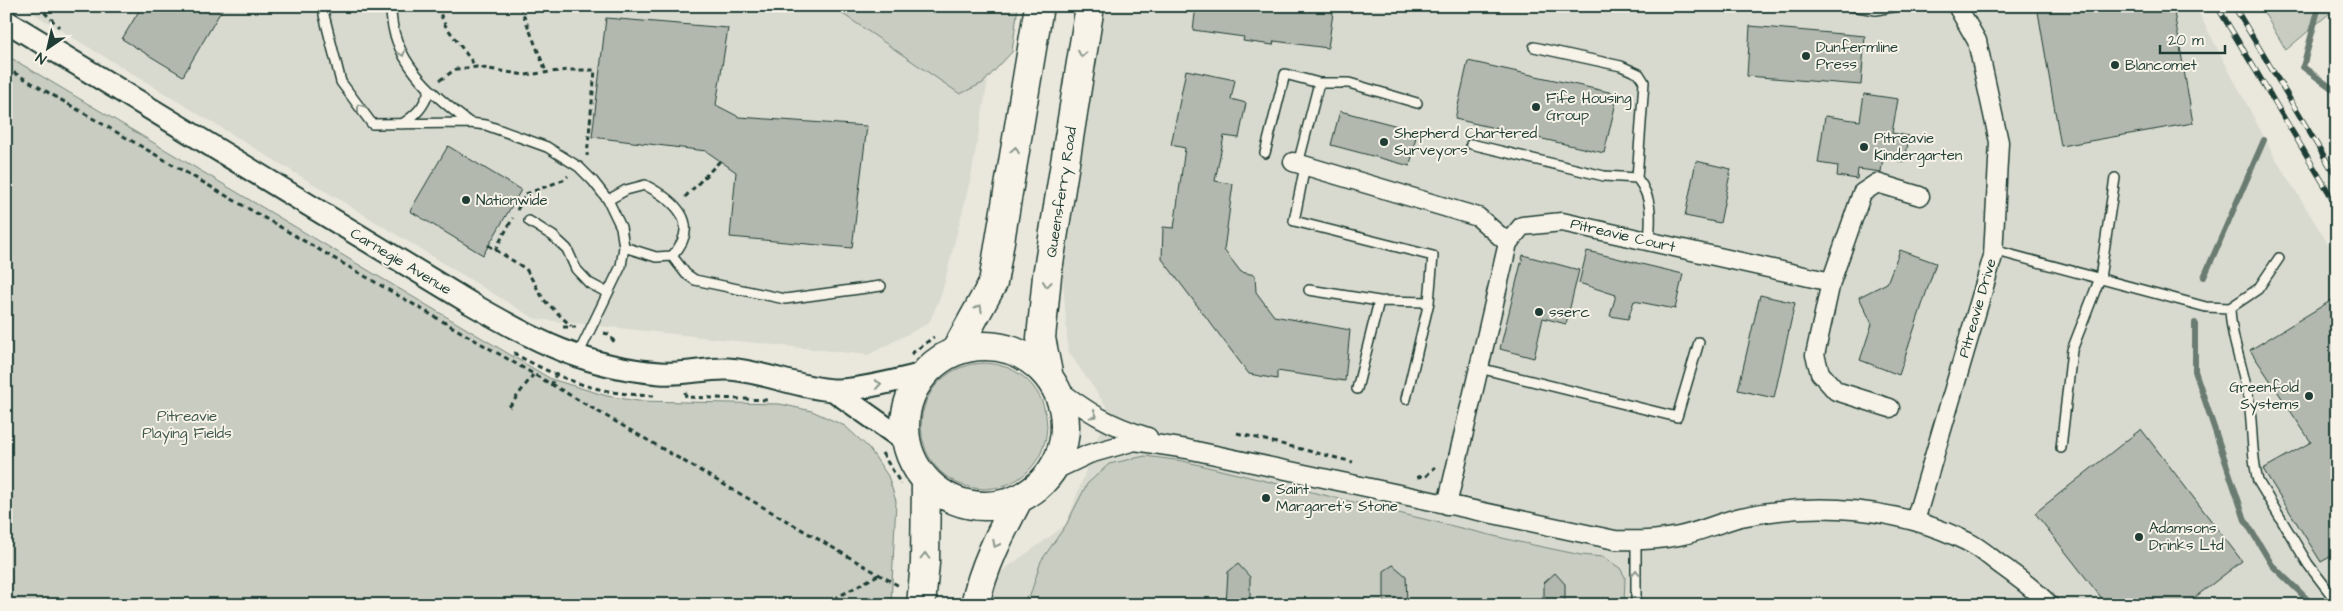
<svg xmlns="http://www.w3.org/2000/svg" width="2343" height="611" font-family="'Architects Daughter',sans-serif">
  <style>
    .built { fill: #d9dacf }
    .green { fill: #c8ccc1; stroke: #74847a }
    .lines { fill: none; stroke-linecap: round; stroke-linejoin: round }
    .stream { stroke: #6a7c72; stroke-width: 6 }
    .building { fill: #b2b8ae; stroke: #1f3d34 }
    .service-casing { stroke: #1f3d34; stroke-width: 12 }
    .minor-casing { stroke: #1f3d34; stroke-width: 21 }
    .tertiary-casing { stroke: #1f3d34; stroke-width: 25 }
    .primary-casing { stroke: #1f3d34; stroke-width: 31 }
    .path { stroke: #1f3d34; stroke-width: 3; stroke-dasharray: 5 4; stroke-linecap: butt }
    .service { stroke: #f7f3e8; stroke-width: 9 }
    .minor { stroke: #f7f3e8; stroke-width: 18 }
    .tertiary { stroke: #f7f3e8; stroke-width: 21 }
    .primary { stroke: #f7f3e8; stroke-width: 28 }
    .rail-casing { stroke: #1f3d34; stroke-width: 5.5 }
    .rail { stroke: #f7f3e8; stroke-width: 4; stroke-dasharray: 11; stroke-linecap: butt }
    .oneway { stroke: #8b988e }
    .poi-dot { fill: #1f3d34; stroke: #f7f3e8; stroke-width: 2 }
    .labels { text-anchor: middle; stroke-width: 4; stroke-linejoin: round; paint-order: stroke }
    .poi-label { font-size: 15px; fill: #1f3d34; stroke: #f7f3e8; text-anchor: start }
    .street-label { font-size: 15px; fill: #1f3d34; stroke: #f7f3e8 }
    .park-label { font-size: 15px; fill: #415a50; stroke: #f7f3e8 }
  </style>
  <rect width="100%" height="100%" fill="#eae8dd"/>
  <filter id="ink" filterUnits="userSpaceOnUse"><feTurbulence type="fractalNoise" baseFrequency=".02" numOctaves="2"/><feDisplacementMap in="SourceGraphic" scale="10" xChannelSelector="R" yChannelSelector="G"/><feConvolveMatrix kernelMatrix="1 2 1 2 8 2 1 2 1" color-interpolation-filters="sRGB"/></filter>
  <g filter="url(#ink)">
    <path class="built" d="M21,6H1001L971,177L942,293L929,323L868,355L535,319Z
      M1090,6H2195L2274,156L2337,258V605H983L991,579L1066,525L1108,409L1068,351L1058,212Z"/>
    <path class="green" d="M831,6H1018L1012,52L983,83L960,94Z
      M2260,6H2337V7L2286,50Z
      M6,55L551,379L607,396L638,401L780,404L812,411L845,426L869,448L888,476L896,501L891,605H6Z
      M921 426a63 63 0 1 1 126 0a63 63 0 1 1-126 0Z
      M1145,456L1183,461L1519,542L1581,555L1603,557L1620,568L1625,577L1624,605H1027L1041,561L1066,525L1087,484L1109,464Z"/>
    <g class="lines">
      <path class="stream" d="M2319,6L2303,67L2337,92
        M2204,277L2264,140
        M2195,323V371L2245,520L2272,565L2313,605"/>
    </g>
    <path class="building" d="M142,6H224L183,76L122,39Z
      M1196,6H1334L1328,48L1274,41L1273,45L1243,41L1244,37L1193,30Z
      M2037,6H2173L2193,123L2061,146Z
      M606,18L728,28L716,105L739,117L867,126L852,248L730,237L736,172L706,151L592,137Z
      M1750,26L1865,36L1861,85L1747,76Z
      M1468,61L1618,94L1604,153L1455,119Z
      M1186,70L1235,80L1231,99L1246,103L1239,138L1224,136L1215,181L1233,184L1224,250L1241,272L1255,275L1256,292L1274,316L1350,330L1345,381L1277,371V379L1249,374L1162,259L1163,227L1174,228L1185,148L1171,145Z
      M1864,94L1898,99L1892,133L1909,136L1905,162L1883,158L1881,172L1858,169L1857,179L1837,176L1838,166L1818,163L1825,116L1860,121Z
      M1340,111L1417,131L1410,166L1331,145Z
      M448,146L521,190L483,255L410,211Z
      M1696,161L1731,169L1720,223L1685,216Z
      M1900,250L1936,263L1899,375L1860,360L1872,324L1859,297L1887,283Z
      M1587,251L1683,274L1675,309L1634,301L1628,319L1610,316L1616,295L1579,283Z
      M1523,255L1579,270L1566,324L1543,318L1534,358L1500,349Z
      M1760,295L1795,303L1774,398L1738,390Z
      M2337,297V553L2321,562L2263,469L2311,442L2250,350Z
      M2141,429L2242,561L2185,605H2107L2035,513Z
      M1238,564L1250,577V605H1226L1228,572Z
      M1393,565L1406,576L1407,605H1384V571Z
      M1555,573L1565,584V605H1544V583Z"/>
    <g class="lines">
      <g class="service-casing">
        <path id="service" d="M324,6V15L341,82L372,124L470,123L486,125L547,147L579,167L593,181L608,200L621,227L624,247L621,266L577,357
          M391,6C390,59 431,94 470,123
          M1851,6L1876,10L1897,6
          M1534,47L1621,66L1639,74L1644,82L1637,178
          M1319,83H1349L1417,103
          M402,124C416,115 424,107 429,91
          M1471,144L1604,176L1637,178C1653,198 1651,218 1649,241
          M1265,153L1285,74L1319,83L1298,164
          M1305,166L1294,221L1433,256L1429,302L1379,301L1309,290
          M608,200L626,190L645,185C676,201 702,224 672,256
          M529,221L553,236L567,249L576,269L589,283L608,293
          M624,247L656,257L672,256L686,274L695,280L785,299L881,286
          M1993,250L2206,307L2230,308L2258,289L2279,258
          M2230,308C2231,340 2244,369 2249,401C2253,428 2251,455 2258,481L2308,564L2337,602
          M1479,368L1677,417L1699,342
          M1357,389L1379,301
          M1406,399L1429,302
          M2061,448L2072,350L2100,278L2115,178
          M1636,605V541"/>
      </g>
      <g class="minor-casing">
        <path id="minor" d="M1293,162L1478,217L1508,243
          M1055,387C1088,412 1108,425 1148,437
          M1890,408L1836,391L1820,373L1815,355L1831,282L1862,193L1877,183L1920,196
          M1053,471L1089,454L1135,441L1187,449L1615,540C1636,541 1658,540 1679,536C1700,532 1720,522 1741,517C1817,501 1898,507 1968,542C1981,548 1993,560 2005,568C2021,580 2036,590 2049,605
          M1447,505L1508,243L1522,226L1562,222L1831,282
          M1915,521L1993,256L1999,142L1977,41L1957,6"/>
      </g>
      <g class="tertiary-casing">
        <path id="tertiary" d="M6,21L470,303C535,340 583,367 660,373C683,375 706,368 728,369C763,371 798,388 833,390C857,391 898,380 923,374
          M833,390L905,441"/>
      </g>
      <g class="primary-casing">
        <path id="primary" d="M905 426a80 80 0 1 1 160 0a80 80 0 1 1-160 0Z
          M956,350L993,283L1039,6
          M1049,378L1041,338L1047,276L1090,6
          M921,605L925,563L926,482
          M975,605C983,567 1000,534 1018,500"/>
      </g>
      <path class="path" d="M38,6L59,27
        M437,6L445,25L476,67
        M520,6L547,74
        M6,68L899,586
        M440,80L456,69L477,67L525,75L569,70H595L587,156
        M685,197L720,161
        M517,210L526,194L563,180L568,176
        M488,245L526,269L544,300L571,326
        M495,250L513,218
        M563,327H576
        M604,333L608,334L616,344
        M516,352L515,354C564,381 598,394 655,396
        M911,354L934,337
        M551,386L555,376
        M685,392L686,397L770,400
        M509,407L533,375
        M1237,433L1353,462
        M882,453L901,484
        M1417,477L1426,476L1435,467
        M834,599L878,575"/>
      <use href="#service" class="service"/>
      <use href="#minor" class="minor"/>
      <use href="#tertiary" class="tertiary"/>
      <use href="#primary" class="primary"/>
      <g class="rail-casing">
        <path id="rail" d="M2217,6L2337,206
          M2234,6L2337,178"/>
      </g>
      <use href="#rail" class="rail"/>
    </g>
    <defs><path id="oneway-chevron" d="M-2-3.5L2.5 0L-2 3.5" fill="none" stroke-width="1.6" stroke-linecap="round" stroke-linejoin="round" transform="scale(1.25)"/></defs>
    <g class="oneway">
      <use href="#oneway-chevron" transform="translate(402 53) rotate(69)"/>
      <use href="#oneway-chevron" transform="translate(1082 54) rotate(99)"/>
      <use href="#oneway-chevron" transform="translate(360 107) rotate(-126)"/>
      <use href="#oneway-chevron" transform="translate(1015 150) rotate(-80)"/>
      <use href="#oneway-chevron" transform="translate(1047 284) rotate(96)"/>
      <use href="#oneway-chevron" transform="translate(979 308) rotate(-62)"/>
      <use href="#oneway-chevron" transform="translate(878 384) rotate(-9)"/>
      <use href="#oneway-chevron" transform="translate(1094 415) rotate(29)"/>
      <use href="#oneway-chevron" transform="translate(996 544) rotate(117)"/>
      <use href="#oneway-chevron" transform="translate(925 556) rotate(-89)"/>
      <use href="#oneway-chevron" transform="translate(1636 573) rotate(-90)"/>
    </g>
  </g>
  <g class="poi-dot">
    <circle cx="1806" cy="56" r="5"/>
    <circle cx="2115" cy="65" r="5"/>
    <circle cx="1536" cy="107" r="5"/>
    <circle cx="1384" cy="142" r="5"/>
    <circle cx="1864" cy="147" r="5"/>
    <circle cx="466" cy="200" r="5"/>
    <circle cx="1539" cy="312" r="5"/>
    <circle cx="2309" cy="396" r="5"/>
    <circle cx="1266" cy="498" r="5"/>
    <circle cx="2139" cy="537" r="5"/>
  </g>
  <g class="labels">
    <g class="poi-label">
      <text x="1816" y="52">Dunfermline<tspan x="1816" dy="17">Press</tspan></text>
      <text x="2125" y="70">Blancomet</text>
      <text x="1546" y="103">Fife Housing<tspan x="1546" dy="17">Group</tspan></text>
      <text x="1394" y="138">Shepherd Chartered<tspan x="1394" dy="17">Surveyors</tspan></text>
      <text x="1874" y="143">Pitreavie<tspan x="1874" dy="17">Kindergarten</tspan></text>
      <text x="476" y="205">Nationwide</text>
      <text x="1549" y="317">sserc</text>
      <text x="2299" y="392" text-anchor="end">Greenfold<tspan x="2299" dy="17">Systems</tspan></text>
      <text x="1276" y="494">Saint<tspan x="1276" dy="17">Margaret's Stone</tspan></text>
      <text x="2149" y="533">Adamsons<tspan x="2149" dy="17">Drinks Ltd</tspan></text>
    </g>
    <g class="street-label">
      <text transform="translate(1061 192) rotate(-81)" y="5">Queensferry Road</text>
      <text transform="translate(1623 235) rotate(13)" y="5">Pitreavie Court</text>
      <text transform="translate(401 261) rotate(31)" y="5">Carnegie Avenue</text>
      <text transform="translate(1977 308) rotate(-74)" y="5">Pitreavie Drive</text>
    </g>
    <g class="park-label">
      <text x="187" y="421">Pitreavie<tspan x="187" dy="17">Playing Fields</tspan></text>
    </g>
  </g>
  <rect width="2343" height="611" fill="none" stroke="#f7f3e8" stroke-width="25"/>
  <rect x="12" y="12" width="2318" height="586" fill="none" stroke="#1f3d34" stroke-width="2" filter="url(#ink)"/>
  <g transform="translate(48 48) rotate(214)" stroke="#f7f3e8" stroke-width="4" paint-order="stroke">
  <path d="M0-4L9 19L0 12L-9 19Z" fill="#1f3d34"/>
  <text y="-8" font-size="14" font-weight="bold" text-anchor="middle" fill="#1f3d34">N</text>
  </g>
  <path d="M2160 45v8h65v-8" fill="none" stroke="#1f3d34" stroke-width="2.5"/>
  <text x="2168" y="45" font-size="15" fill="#1f3d34" stroke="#f7f3e8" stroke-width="4" paint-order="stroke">20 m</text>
</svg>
